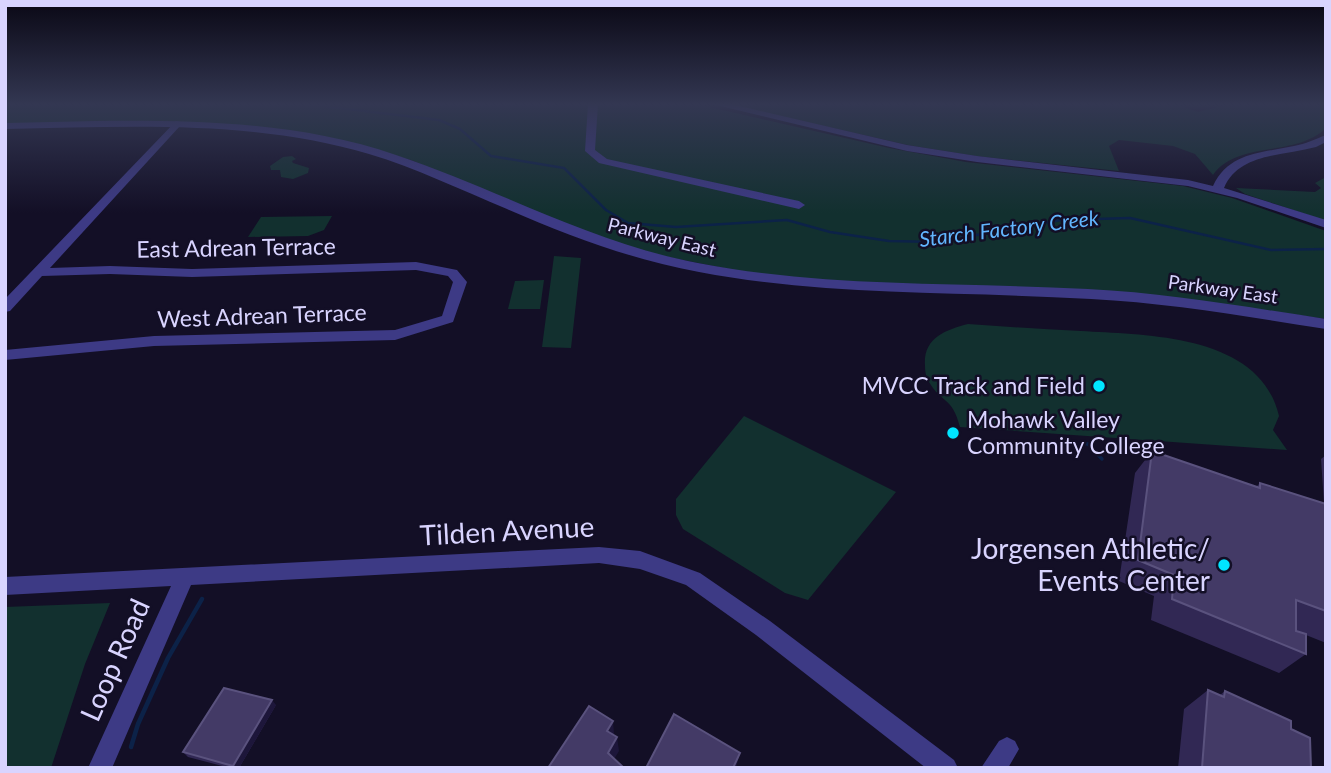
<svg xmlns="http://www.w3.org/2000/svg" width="1331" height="773" font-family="Lato,sans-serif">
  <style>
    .green { fill: #12302f }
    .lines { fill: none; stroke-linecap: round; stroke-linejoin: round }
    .stream-far2 { stroke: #0c2248; stroke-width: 2.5 }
    .stream-far1 { stroke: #0c2248; stroke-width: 3.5 }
    .stream { stroke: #0c2248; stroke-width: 4.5 }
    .minor { fill: #3d3a85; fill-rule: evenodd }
    .tertiary { fill: #3d3a85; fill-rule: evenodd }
    .wall { fill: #312854 }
    .shaded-wall { fill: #1d163a }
    .building { fill: #433a66; stroke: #5a527e; stroke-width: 2 }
    .poi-dot { fill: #00e5ff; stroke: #130f26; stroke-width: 2.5 }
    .labels { text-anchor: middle; stroke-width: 5; stroke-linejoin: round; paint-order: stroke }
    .far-street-label { font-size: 19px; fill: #d9d4ff; stroke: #130f26 }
    .far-water-label { font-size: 21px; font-style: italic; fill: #62b6ff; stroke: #130f26 }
    .street-label { font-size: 23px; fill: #d9d4ff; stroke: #130f26 }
    .poi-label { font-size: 23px; fill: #d9d4ff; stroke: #130f26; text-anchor: end }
    .near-street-label { font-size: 28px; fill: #d9d4ff; stroke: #130f26 }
    .near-poi-label { font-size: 28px; fill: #d9d4ff; stroke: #130f26; text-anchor: end }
  </style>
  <rect width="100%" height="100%" fill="#130f26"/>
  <path class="green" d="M5,104H696L889,148L966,162L1183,186L1232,198L1326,231V319L1214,303L866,285L754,274L648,253L601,239L411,160L344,141L272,128L5,124Z
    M728,104H1175L1198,112L1230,104H1326V128C1295,158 1238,140 1213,175L1195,154L1173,146L1119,140L1109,146L1119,171L976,156L908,145Z
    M292,156L296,159L292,161L293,163L309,168L308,173L293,179L281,177L280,170H271L270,166L283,157Z
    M1326,177V221L1245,194L1236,188L1315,192L1321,188L1315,183Z
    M332,216L324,230L308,236L248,237L261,217Z
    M554,256L581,258L571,348L542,347Z
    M544,280L540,309H508L515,281Z
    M968,324C1006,327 1043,329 1081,331C1147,335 1260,334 1279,416L1273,430L1287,450L960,427C952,396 942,404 929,382C926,378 925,371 925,366C923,338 945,330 968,324Z
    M744,416L896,492L808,600L785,593L683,529L676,515V499Z
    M110,603L85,664L51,768H5V607Z"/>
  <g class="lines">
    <path class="stream-far2" d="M306,104L439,120L460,129L491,156L564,168L606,210L628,223L676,227L787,220L830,232L889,241L937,242L1061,220L1130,218L1271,250L1326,249"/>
    <path class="stream-far1" d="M1081,443L1088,444L1102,459"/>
    <path class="stream" d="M131,747L138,724L168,658L202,599"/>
    <path class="minor" d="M588,104H598L595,150L607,159L799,201L805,205L799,209L599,163L585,151Z
      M712,104H731L907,145L977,156L1188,180L1213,186C1229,152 1262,153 1294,146C1306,144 1315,139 1326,135V142L1316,147C1283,156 1239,153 1224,188L1326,220V228L1237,198L1188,186L977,162L907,151Z
      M176,121L180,122V126L50,268L110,266L192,269L416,262L457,270L467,282L453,322L395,340L154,346L5,360V350L154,336L395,330L442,316L453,282L448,276L416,270L192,277L110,274L42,276L10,311L5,312V299Z
      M599,547L640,551L700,573L770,621L954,760L958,768H926L756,635L686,585L640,569L599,563L191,585L112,768H88L171,586L5,595V577Z
      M1007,737L1015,741L1019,749L1008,768H981L999,741Z"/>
    <path class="tertiary" d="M96,121C197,120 300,122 396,155C498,189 591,243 698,263C827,288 958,282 1088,289C1168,293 1247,307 1326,319V329C1248,317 1170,303 1091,299C960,291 829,297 699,272C633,260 569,236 507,209C461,190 416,168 369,154C252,119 126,127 5,129V123Z"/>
  </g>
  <path class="wall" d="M1152,451L1256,487L1260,483L1324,503L1321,459L1326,455V643L1306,635V654L1279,673L1151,620L1154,596L1119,581L1135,473Z
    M1208,690L1220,695L1225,691L1291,729L1311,768H1178L1184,709Z
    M276,705L239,768H230L188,757L183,752Z"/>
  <path class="shaded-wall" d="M272,700L276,705L239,768H235L233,766Z
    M613,721L614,734L609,744L607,731Z
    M617,737L619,751L610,766L608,753Z
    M740,753L736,768H733Z"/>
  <path class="building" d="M1152,451L1260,488V483L1326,504V611L1296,600V631L1306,634V654L1172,599L1174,575L1138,560Z
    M224,688L272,700L233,766L183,752Z
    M1208,690L1224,697L1225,691L1291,721V729L1310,738L1311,768H1202Z
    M589,706L613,721L607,731L617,737L608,753L624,768H548Z
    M674,714L740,753L733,768H646Z"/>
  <linearGradient id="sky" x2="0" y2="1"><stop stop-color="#0a0815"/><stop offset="0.49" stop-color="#333752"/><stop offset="1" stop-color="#333752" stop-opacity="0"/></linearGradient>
  <rect width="1331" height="213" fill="url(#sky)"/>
  <g class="poi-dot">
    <circle cx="1099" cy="386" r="7"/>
    <circle cx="953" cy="433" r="7"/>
    <circle cx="1224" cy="565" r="7"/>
  </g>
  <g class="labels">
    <g class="far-street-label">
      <text transform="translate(662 237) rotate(14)" y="7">Parkway East</text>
      <text transform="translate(1223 289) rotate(8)" y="7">Parkway East</text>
    </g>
    <g class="far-water-label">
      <text transform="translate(1009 229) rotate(-7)" y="7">Starch Factory Creek</text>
    </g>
    <g class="street-label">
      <text transform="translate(236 248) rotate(-1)" y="8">East Adrean Terrace</text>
      <text transform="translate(262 316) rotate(-2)" y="8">West Adrean Terrace</text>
    </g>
    <g class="poi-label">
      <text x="1085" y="394">MVCC Track and Field</text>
      <text x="967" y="428" text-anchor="start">Mohawk Valley<tspan x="967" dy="26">Community College</tspan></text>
    </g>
    <g class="near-street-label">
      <text transform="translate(507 531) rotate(-3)" y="10">Tilden Avenue</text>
      <text transform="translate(115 660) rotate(-66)" y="10">Loop Road</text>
    </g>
    <g class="near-poi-label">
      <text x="1210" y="559">Jorgensen Athletic/<tspan x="1210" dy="32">Events Center</tspan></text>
    </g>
  </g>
  <rect width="1331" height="773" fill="none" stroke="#d9d4ff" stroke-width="14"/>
</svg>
